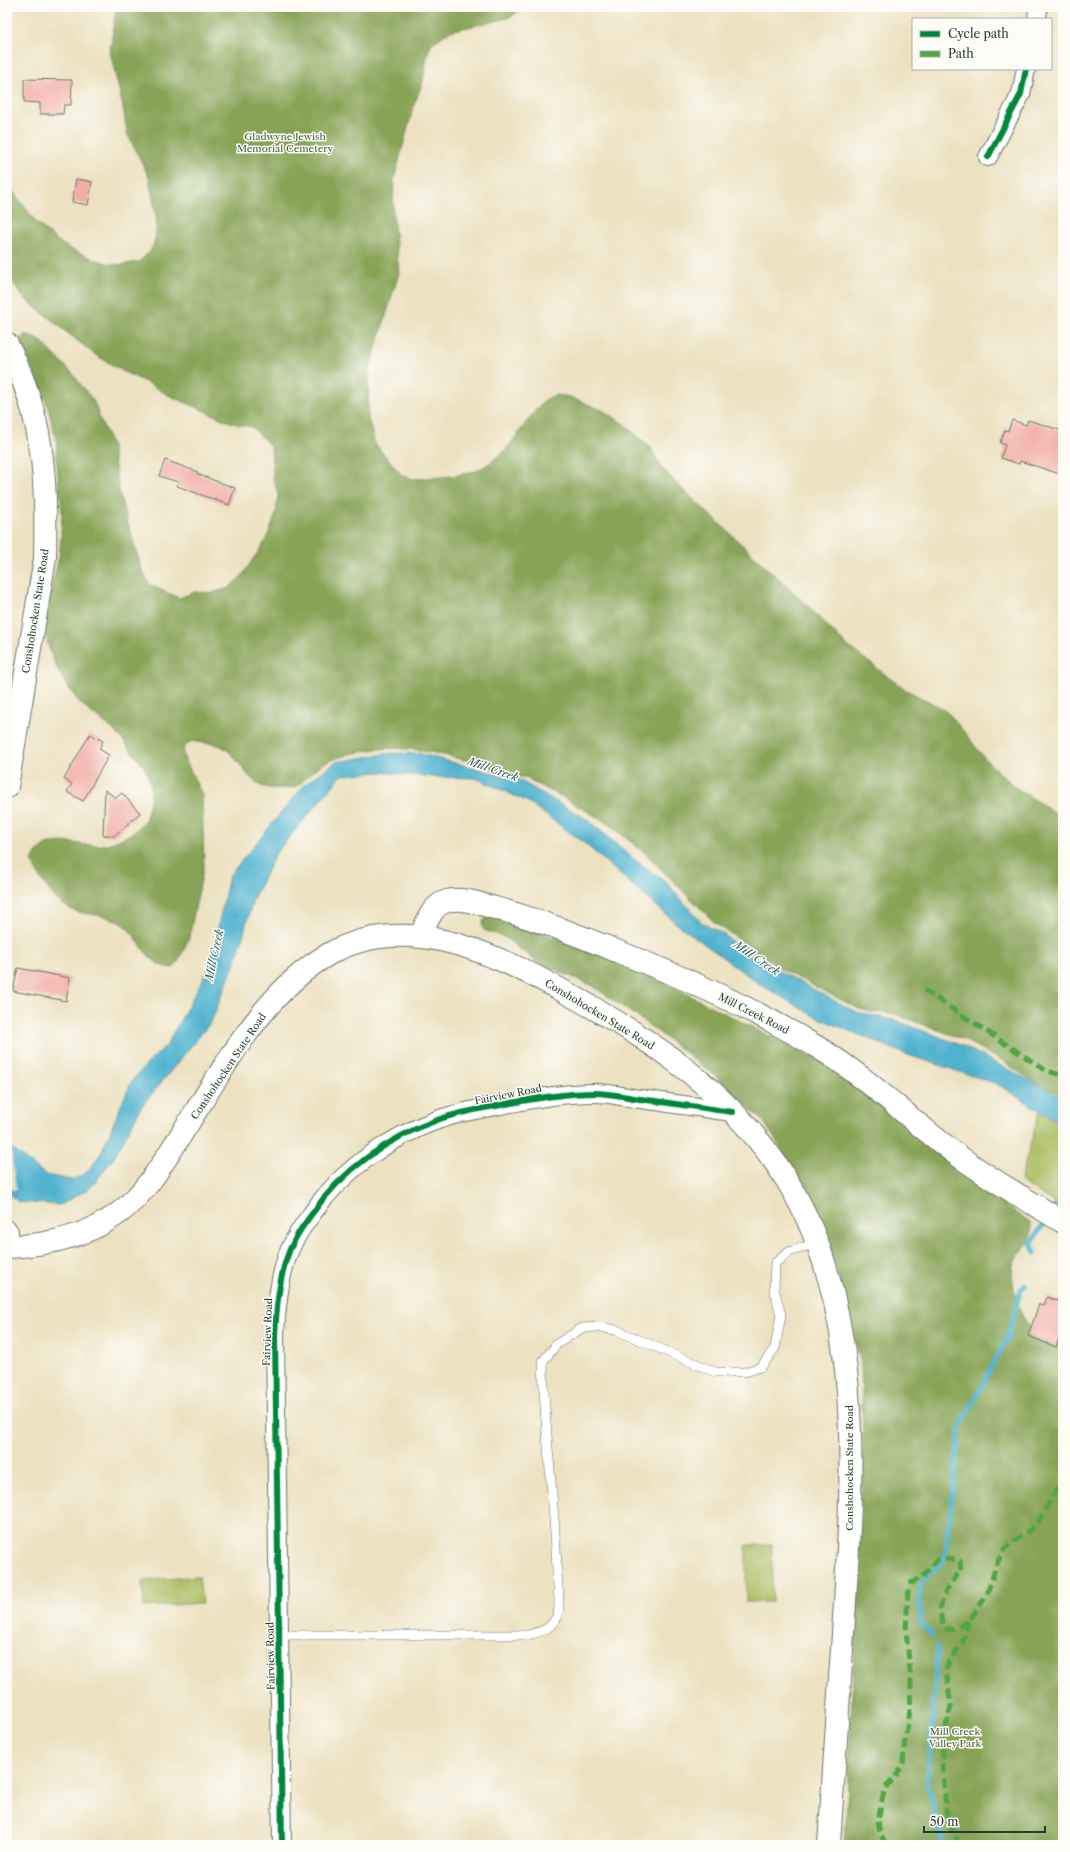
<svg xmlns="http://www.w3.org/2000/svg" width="1070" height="1852" font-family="'Libre Caslon Text',serif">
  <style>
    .green { fill: #aabc60; stroke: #647c4a }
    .forest { fill: #87a456; stroke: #537045 }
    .water { fill: #50b2cf; stroke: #387882 }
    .pier { fill: #ece1c0 }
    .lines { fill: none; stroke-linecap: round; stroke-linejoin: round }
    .stream { stroke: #50b2cf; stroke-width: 5 }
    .building { fill: #f3ada7 }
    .service-casing { stroke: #677665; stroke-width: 10 }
    .minor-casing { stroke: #677665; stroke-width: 20 }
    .tertiary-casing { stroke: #677665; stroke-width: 24 }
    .secondary-casing { stroke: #677665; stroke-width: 24 }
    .service { stroke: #fff; stroke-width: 9 }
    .minor { stroke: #fff; stroke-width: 18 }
    .tertiary { stroke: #fff; stroke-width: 22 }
    .secondary { stroke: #fff; stroke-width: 22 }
    .quiet { stroke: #4fa644; stroke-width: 5; stroke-dasharray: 10 5; stroke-linecap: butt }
    .cycleway-casing { stroke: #fdfcf7; stroke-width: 8 }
    .cycleway { stroke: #00873e; stroke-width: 6 }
    .labels { text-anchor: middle; stroke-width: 3; stroke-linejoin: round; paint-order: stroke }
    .park-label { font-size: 10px; fill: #496341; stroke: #fdfcf7 }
    .street-label { font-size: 10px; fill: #1f3d34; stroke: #fdfcf7 }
    .water-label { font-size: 11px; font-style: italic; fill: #2e6062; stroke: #fdfcf7 }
  </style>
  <rect width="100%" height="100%" fill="#fdfcf7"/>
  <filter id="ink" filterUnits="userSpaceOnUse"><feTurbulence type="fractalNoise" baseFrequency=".025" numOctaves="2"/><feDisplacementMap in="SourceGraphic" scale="8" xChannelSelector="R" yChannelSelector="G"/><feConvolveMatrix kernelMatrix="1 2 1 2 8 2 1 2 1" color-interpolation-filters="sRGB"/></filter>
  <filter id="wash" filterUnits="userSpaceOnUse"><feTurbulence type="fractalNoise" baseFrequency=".012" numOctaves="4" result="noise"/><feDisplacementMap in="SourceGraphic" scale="16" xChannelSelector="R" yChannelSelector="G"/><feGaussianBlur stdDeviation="0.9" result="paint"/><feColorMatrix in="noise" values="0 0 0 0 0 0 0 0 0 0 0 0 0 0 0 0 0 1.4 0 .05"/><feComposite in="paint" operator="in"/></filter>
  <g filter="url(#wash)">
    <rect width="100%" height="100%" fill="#ece1c0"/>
    <path class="green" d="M1063,1029V1208L1020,1181Z
      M746,1545H772V1602H746Z
      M199,1576L202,1603L144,1607L142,1581Z"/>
    <path class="forest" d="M116,7H520L518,12L508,18L450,31L431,44L427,56L423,81L414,105L394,179L393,214L399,273L369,371L368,418L375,444L402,475L414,479L453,476L476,471L487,465L506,450L537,408L546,399L557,395L570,397L602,410L624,424L650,447L661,467L677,484L811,609L845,644L904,689L942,708L953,718L986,760L1015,787L1063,818V1093L1041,1086L1009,1066L1005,1061L993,1056L963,1039L892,1013L872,1012L859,1009L783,970L715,923L645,853L607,823L561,796L530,781L527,777H520C461,760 405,736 343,756C335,759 324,762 318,767C310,773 303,783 295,787C289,789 277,788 270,788C245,786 240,752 218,745C210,742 199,743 191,741L184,747L183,755L202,795L204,865L189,938L178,962L173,968C146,967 141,937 122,924C110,915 92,915 78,912C56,906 41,881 32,862C44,829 77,848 102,845C115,843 139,832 145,820C147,815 148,810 149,805C155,780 147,769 131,751C125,743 119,734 111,728C100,718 85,710 76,698C58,676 45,647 44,618L59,557L61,539L62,511L56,455L57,445L48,407L20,339L26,334L41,341L72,373L94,402L100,419L111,443L120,496L142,571L150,585L179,598L195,592L212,593L229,588L242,576L266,540L276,514L278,495L273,477L271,447L252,427L232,423L166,394L150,384L126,373L94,354L24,298L7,275V184L36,222L55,239L70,249L94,259L110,264L120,265L139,262L151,250L155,241L157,222L149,177L127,133L123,107L110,52Z
      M491,914L586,949L655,978L833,1068L960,1170L1030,1223C1036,1240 1022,1248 1015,1261C1010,1270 1013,1279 1014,1288C1021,1321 1029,1335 1063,1343V1845H845L860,1523L863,1439L861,1363L836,1267L806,1187L764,1122L712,1073L653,1028L593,986L537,962L504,937L484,930L482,926L483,921Z"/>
    <path class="water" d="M390,753L421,754L519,780L588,820L630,856L668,884L702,923L723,934L747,954L856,1012L894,1020L961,1045L1063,1098V1125L997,1084L905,1054L814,1016L758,983L677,924L583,842L528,802L476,778L433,777L380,772L342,775L276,853L253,899L238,955L211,1022L142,1106L113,1159L90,1188L60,1205L18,1202L7,1191V1145L46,1175L72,1180L86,1173L100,1155L132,1080L167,1044L209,968L229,876L305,784L336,762Z"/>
    <path class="pier" d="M7,1143L10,1144L16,1190L7,1188Z"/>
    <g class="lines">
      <path class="stream" d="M1053,1209L1058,1202L1063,1200
        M1035,1253L1031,1243L1048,1218
        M932,1635L921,1623L919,1600V1589L927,1575L943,1562L946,1550L960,1427L1008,1336L1021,1289L1025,1285
        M938,1646L927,1784L943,1845"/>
    </g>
    <g id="blocks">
      <path class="building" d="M24,79L72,80L71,105H64L63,114H40V103L24,102Z
        M76,179L92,182L88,205L72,202Z
        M1012,420L1026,425L1028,420L1063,431V475L1020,461L1019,464L1001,458L1005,445L1000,443L1005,430L1008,431Z
        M165,460L198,472L197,474L235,488L229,505L177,486L178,482L159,476Z
        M90,734L103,741L99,749L109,755L83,801L67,792L72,784L64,779Z
        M105,790L116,798L122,793L140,813L114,836L103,835Z
        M18,968L70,978L66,1001L13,991Z
        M1047,1297L1063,1303V1328L1056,1347L1028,1336L1039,1304L1044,1305Z"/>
    </g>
  </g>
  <g filter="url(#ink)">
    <use href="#blocks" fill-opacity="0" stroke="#677665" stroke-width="1"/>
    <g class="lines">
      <g class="service-casing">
        <path id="service" d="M279,1635H528C542,1631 552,1630 558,1613C561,1604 557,1582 557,1571C555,1501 544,1431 543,1361L557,1344L582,1328L598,1327L616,1330L715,1372H745L761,1367L775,1348L781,1315L774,1289L775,1263L789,1252L816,1243"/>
      </g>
      <g class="minor-casing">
        <path id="minor" d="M1037,19L1038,7
          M988,157L1021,94L1026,69
          M282,1845L275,1337C276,1311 278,1285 286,1260C291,1243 301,1228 311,1215C342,1170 389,1137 440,1119C463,1111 487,1108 511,1103C539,1098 566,1093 595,1093C610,1093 625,1097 640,1099C671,1103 702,1108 733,1112"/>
      </g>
      <g class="tertiary-casing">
        <path id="tertiary" d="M421,936C426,923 432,905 447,901C462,897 480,904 495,908C537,919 578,935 619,952C689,980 757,1010 822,1050C869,1079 908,1118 952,1151C987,1178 1026,1199 1063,1222"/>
      </g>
      <g class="secondary-casing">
        <path id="secondary" d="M7,344C44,417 47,478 45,558L7,787
          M7,1232L8,1247C48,1245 87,1237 119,1213C144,1194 160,1168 177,1141C218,1078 262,992 329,954C402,913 485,949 552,985C640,1032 722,1084 779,1168C866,1297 853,1471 844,1618C839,1694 834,1769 829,1845"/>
      </g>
      <use href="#service" class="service"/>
      <use href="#minor" class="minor"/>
      <use href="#tertiary" class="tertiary"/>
      <use href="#secondary" class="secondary"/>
      <path class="quiet" d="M924,990L1045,1070L1063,1076
        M886,1845L880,1834L878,1821L881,1804L885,1788L895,1778L903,1764L905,1740L910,1711L911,1682L906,1630L908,1592L911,1583L923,1576L937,1560L956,1559L960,1561L961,1571C945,1587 934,1608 945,1629L954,1630L969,1621L987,1595L997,1563L1005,1548L1031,1529L1039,1521L1055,1492L1063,1482
        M960,1845L948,1823L946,1809L942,1759L944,1736L951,1706L946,1670L949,1661L962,1644L969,1621"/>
      <g class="cycleway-casing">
        <path id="cycleway" d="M988,157L1021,94L1026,69
          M282,1845L275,1337C276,1311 278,1285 286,1260C291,1243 301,1228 311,1215C342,1170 389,1137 440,1119C463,1111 487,1108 511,1103C539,1098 566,1093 595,1093C610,1093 625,1097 640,1099C671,1103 702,1108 733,1112"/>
      </g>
      <use href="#cycleway" class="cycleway"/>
    </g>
  </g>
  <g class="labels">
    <g class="park-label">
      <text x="285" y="140">Gladwyne Jewish<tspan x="285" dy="12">Memorial Cemetery</tspan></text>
      <text x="955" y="1735">Mill Creek<tspan x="955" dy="12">Valley Park</tspan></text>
    </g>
    <g class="street-label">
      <text transform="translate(35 611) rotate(-81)" y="4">Conshohocken State Road</text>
      <text transform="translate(754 1013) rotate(27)" y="4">Mill Creek Road</text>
      <text transform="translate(600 1014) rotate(31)" y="4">Conshohocken State Road</text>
      <text transform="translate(228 1066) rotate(-56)" y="4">Conshohocken State Road</text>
      <text transform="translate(508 1094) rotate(-11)" y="4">Fairview Road</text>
      <text transform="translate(267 1332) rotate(-88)" y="4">Fairview Road</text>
      <text transform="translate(849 1468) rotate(-90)" y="4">Conshohocken State Road</text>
      <text transform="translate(270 1656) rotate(-91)" y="4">Fairview Road</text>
    </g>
    <g class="water-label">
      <text transform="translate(493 769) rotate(19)" y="4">Mill Creek</text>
      <text transform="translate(214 955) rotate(-78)" y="4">Mill Creek</text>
      <text transform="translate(757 958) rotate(34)" y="4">Mill Creek</text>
    </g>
  </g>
  <rect width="1070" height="1852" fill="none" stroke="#fdfcf7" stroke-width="24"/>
  <rect x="912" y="18" width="140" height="52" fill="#fdfcf7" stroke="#a4b0a9"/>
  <rect x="920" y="31" width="20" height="6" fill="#00873e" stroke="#a4b0a9"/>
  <text x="948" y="38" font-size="12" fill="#1f3d34">Cycle path</text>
  <rect x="920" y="51" width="20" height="6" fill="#4fa644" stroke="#a4b0a9"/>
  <text x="948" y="58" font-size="12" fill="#1f3d34">Path</text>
  <path d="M924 1826v6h121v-6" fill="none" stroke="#1f3d34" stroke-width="2"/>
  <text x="930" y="1826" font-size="12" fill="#1f3d34" stroke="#fdfcf7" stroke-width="3" paint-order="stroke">50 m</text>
</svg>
